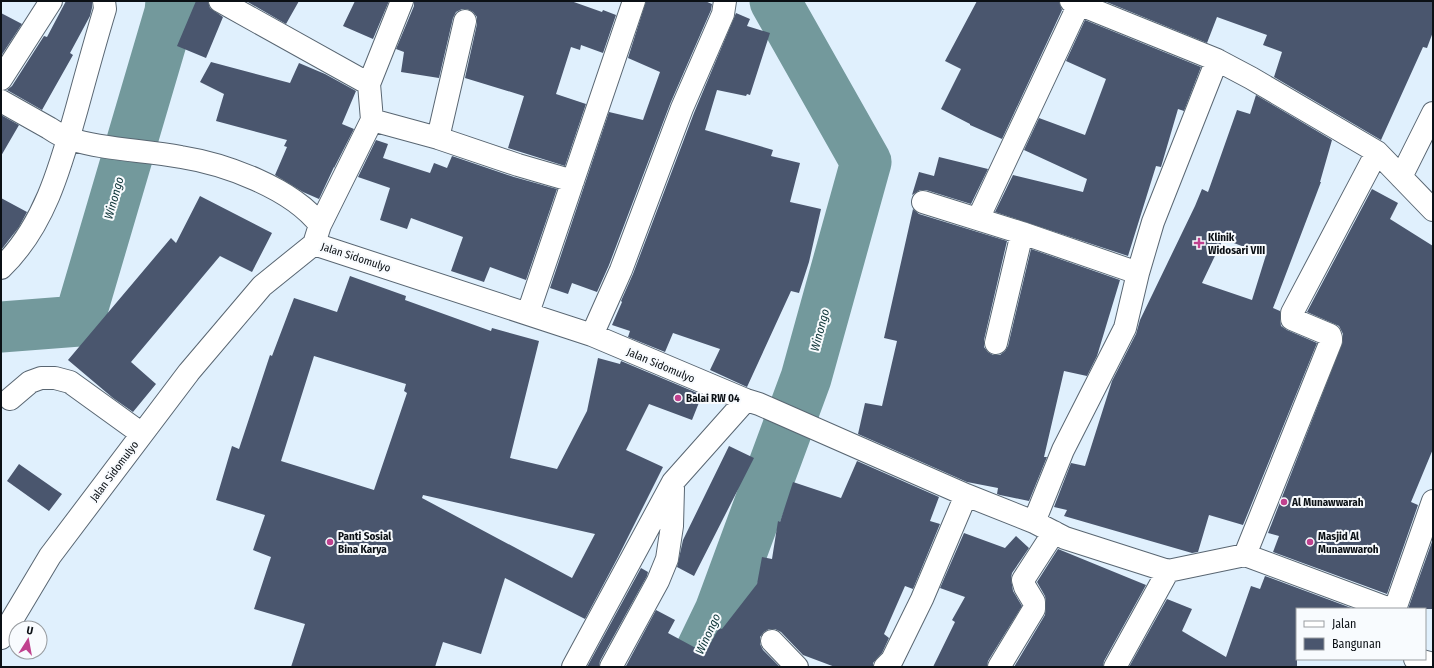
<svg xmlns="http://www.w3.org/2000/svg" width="1434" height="668" font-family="'Fira Sans Condensed',sans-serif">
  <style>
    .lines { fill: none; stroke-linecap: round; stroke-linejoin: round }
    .river { stroke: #73999c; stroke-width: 51 }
    .building { fill: #4a566e; fill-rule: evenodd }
    .street-casing { stroke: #596672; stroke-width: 24 }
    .street { stroke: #fff; stroke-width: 22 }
    .poi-dot { fill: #c0418e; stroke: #f8fbfe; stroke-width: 1.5 }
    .labels { text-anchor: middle; stroke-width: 4; stroke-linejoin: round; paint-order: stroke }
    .poi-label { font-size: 11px; font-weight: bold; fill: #0b1015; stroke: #f8fbfe; text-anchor: start }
    .street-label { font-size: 11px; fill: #0b1015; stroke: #f8fbfe }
    .water-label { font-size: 12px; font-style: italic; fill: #0c3336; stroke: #f8fbfe }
  </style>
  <rect width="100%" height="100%" fill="#e0f0fd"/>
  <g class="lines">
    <path class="river" d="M1,327L79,321L170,12L171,1
      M693,667L720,611L806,378L866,162L775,1"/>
  </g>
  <path class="building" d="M66,1H92V8L90,16L70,53L73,55L42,110L7,90L12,86L44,36L47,37Z
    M196,1H208L210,8L223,17L206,58L177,46Z
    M246,1H299L286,24Z
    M355,1H389L373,39L343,26Z
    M414,1H571L602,12L603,10L616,15L603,53L581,45L580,50L571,47L556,94L586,104L565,166L508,148L524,96L465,78L477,24V17L473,12L467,9H462L456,12L453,18L439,78L401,72L404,52L396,49L414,6Z
    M646,1H705L712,4L711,10L670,104L609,265L597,292L572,283L568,294L550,288L609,112L643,120L660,72L628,58Z
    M977,1H1059L1062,10L1002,139L970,125V124L941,109L961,69L945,61Z
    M1104,1H1433V32L1427,48L1423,47L1381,140L1274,77L1282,52L1263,45L1267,35L1217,17L1207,43Z
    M1,13L22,24L1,56Z
    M736,13L750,19L747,26L770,33L750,95L747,94L746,96L717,90L705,130L773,150L771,156L800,163L790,202L821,209L809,262L799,293L791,291L747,387L710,370L720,349L673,333L665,352L628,337L630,331L612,325L622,302L621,301L633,274L694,113Z
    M1085,20L1201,67L1184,111L1178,109L1161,167L1156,166L1128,256L995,212L1013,175L1083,192L1087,179L1024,150L1039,118L1085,135L1106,79L1066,61Z
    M211,62L290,83L299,63L325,74L356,91L342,124L354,129L334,168V167L319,199L303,192L275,175L287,147L284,146L287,140L216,121L224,94L200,82Z
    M1256,95L1332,140L1320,182H1321L1273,308L1280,311V319L1281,326L1287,330L1317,343L1243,525L1209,515L1198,552L1192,553L1064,516L1067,510L1054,507L1071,463L1085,466L1112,381L1136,334L1140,320L1195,206L1202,189L1208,192L1237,110L1250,114ZM1223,239L1266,255L1252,300L1202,283Z
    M1,115L19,125L1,156Z
    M376,140L388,144L383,158L430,173L434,163L447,168L452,156L514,177L557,189L526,280L490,267L484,282L451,271L463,237L411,218L407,229L380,220L390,188L358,177Z
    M939,157L988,169L971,204L926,190H920L912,195L919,172L934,176Z
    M1372,189L1398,203L1390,219L1433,246V449L1411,502L1418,505L1387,594L1273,552L1279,536L1268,533L1343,341V334L1339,326L1307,312Z
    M200,196L272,233L252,272L220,256L131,362L156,384L133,412L113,398L68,360L171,238L176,243Z
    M1,198L27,212L19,227L1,250Z
    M913,209L919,214L1007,241L984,340V347L988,352L993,355H1000L1005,351L1008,346L1031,249L1120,280L1097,356L1087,376L1064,371L1044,457H1047L1029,501L1000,495L997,494L998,488L967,482L858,434L865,403L882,406L897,341L884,338Z
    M350,276L406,296L405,300L491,331L492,328L539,341L510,458L557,469L587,411L598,358L620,364L621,361L702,395L692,420L649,404L626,450L663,467L618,557L585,619L505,578L481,654L443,642L435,667H291L305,624L254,609L271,557L253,550L265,515L216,500L232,446L239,449L270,355L272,356L294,298L337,312ZM314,356L406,384L404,391L407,393L374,490L281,461ZM423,495L595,534L572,578L422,498Z
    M729,446L754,458L694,576L677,567L683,540Z
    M857,461L939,497L930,521L940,524L913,589L905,586L884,634L889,638L882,653L873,663V667H835L803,655L781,632L775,629H769L764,632L760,637V644L763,650L780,667L626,666L656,610L675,620L668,633L705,653L719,628L722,629L757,584L762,557L772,559L778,521L780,522L793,482L841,498Z
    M19,464L62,494L49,511L7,481Z
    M964,533L1005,548L1016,536L1029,548L1012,573L1011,578L1013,591L1022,606L988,661L987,667H933L955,622L952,620L965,597L940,588Z
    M1433,539V609H1408Z
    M1058,549L1146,585L1104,661L1103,667H1014L1045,615L1046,602L1045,596L1037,582Z
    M641,568L648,572L647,576L600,661L599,667H587Z
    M1265,576L1354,609H1297V667H1129L1167,599L1192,609L1182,631L1226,657L1251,586L1260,589Z"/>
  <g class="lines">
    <g class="street-casing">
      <path id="street" d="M220,1L369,84
        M1071,1L1217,60L1251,78L1377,152L1433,210
        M1,79L51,1
        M1,101C17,110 33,119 49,128C55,132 63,137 70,139C106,150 144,150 181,157C225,164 292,188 320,225L314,244
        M372,120L438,138L518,165L573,181
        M438,138L465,21
        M1401,177L1433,113
        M923,202L1022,233L1138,273
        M978,219L1079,4
        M320,225L372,120L369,84L402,1
        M314,244L592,335L746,400L759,404L966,495L1034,522L1065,538L1168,571L1245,555L1390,609
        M1,268C45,226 61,165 77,108C86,75 95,42 105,9L104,1
        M528,313L634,1
        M592,335L621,270L682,108L723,14L725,1
        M996,343L1022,233
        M10,399L30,382L41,378H55L70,382L142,434
        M1034,522L1063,450L1125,328L1138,273L1153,222L1217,60
        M1245,555L1331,341V338L1330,335L1292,319V313L1377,152
        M1395,609L1433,501
        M1,638L50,556L189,372L262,286L314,244
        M772,641L797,667
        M1415,659L1433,664
        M573,667L673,482L746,400
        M611,667L658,581L667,559L672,526L673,488
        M885,667L892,660L922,599L966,495
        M999,667L1034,609V602L1025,587L1023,580L1054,532
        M1115,667L1168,571"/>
    </g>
    <use href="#street" class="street"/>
  </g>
  <g class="poi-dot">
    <path d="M1197 237h4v4h4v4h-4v4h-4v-4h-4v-4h4z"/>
    <circle cx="678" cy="398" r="4"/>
    <circle cx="1284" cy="502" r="4"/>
    <circle cx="330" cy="542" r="4"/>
    <circle cx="1310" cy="542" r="4"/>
  </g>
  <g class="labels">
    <g class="poi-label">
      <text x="1208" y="241">Klinik<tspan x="1208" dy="13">Widosari VIII</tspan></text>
      <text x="686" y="402">Balai RW 04</text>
      <text x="1292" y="506">Al Munawwarah</text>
      <text x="338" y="540">Panti Sosial<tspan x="338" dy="13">Bina Karya</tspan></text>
      <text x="1318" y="540">Masjid Al<tspan x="1318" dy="13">Munawwaroh</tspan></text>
    </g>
    <g class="street-label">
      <text transform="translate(356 257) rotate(18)" y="4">Jalan Sidomulyo</text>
      <text transform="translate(661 365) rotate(23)" y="4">Jalan Sidomulyo</text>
      <text transform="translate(114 471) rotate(-53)" y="4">Jalan Sidomulyo</text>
    </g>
    <g class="water-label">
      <text transform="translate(114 198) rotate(-74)" y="4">Winongo</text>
      <text transform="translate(820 330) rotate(-75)" y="4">Winongo</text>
      <text transform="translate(708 634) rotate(-65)" y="4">Winongo</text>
    </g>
  </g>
  <rect width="1434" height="668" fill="none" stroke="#0b1015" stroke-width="4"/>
  <rect x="1296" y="608" width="130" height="52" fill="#f8fbfe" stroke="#999da1"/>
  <rect x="1304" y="621" width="20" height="6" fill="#ffffff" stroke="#999da1"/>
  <text x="1332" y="628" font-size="12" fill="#0b1015">Jalan</text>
  <rect x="1304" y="638" width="20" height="12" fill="#4a566e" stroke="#999da1"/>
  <text x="1332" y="648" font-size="12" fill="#0b1015">Bangunan</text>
  <g transform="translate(28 640) rotate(11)"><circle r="19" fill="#f8fbfe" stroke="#999da1"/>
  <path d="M0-3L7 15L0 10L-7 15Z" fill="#c0418e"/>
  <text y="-6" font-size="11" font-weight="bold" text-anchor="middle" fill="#0b1015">U</text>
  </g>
</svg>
